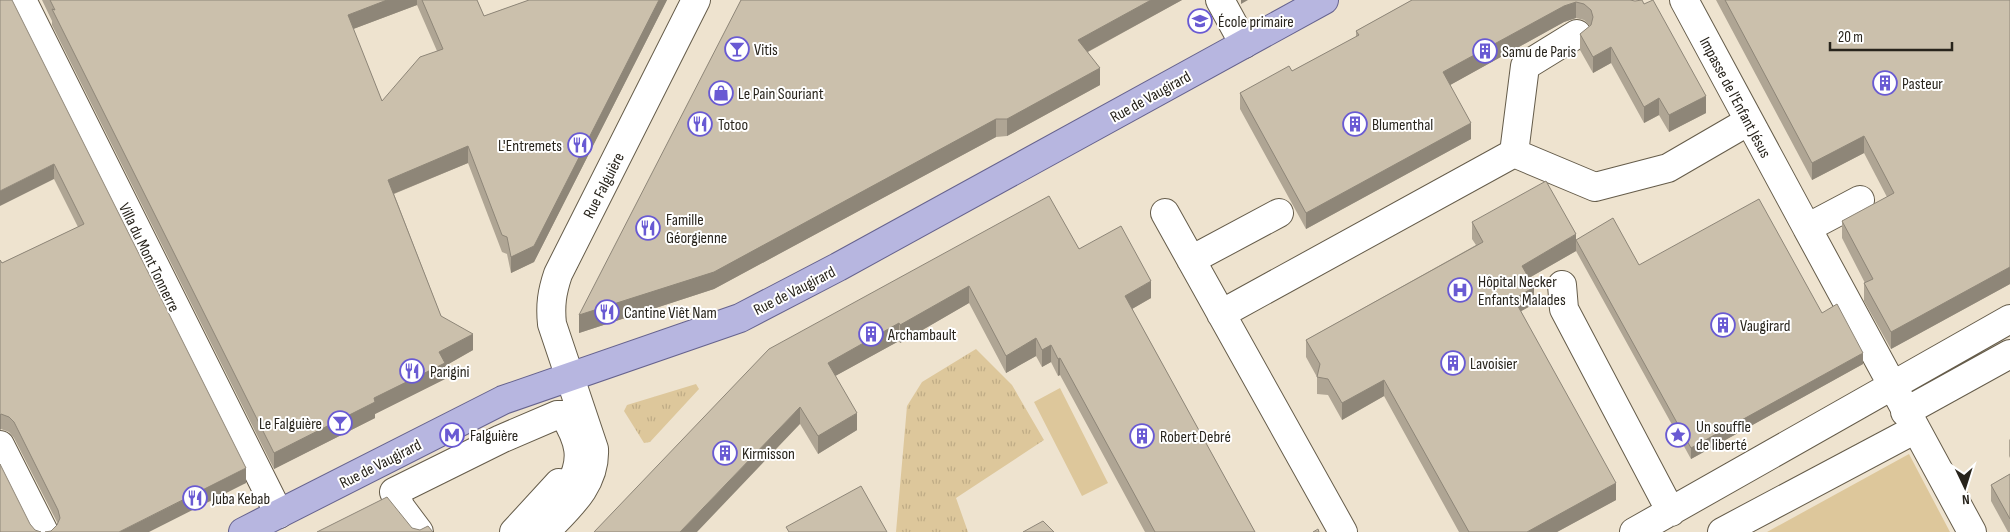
<svg xmlns="http://www.w3.org/2000/svg" width="2010" height="532" font-family="'Sofia Sans Condensed',sans-serif">
  <style>
    .grass { fill: url(#grass-tufts) }
    .garden { fill: #ddc79b }
    .lines { fill: none; stroke-linecap: round; stroke-linejoin: round }
    .minor-casing { stroke: #655c4a; stroke-width: 30 }
    .major-casing { stroke: #66638e; stroke-width: 30 }
    .minor { stroke: #fff; stroke-width: 28 }
    .major { stroke: #b7b6e0; stroke-width: 28 }
    .wall { fill: #afa594; fill-rule: evenodd }
    .shaded-wall { fill: #8e8678 }
    .building { fill: #cbc0ac; stroke: #8e8678 }
    .labels { text-anchor: middle; stroke-width: 4; stroke-linejoin: round; paint-order: stroke }
    .poi-label { font-size: 16px; fill: #28241c; stroke: #fff; text-anchor: start }
    .street-label { font-size: 16px; fill: #28241c; stroke: #fff }
  </style>
  <defs>
    <pattern id="grass-tufts" width="24" height="20" patternUnits="userSpaceOnUse" patternTransform="scale(1.25)"><rect width="24" height="20" fill="#ddc79b"/><path d="M3 7l-1-3M5 7V3M7 7l1-3M15 17l-1-3M17 17v-4M19 17l1-3" fill="none" stroke="#beab85"/></pattern>
  </defs>
  <rect width="100%" height="100%" fill="#eee3cf"/>
  <path class="grass" d="M976,349L1012,385L1044,440L956,498L968,532H896L907,406L922,382Z
    M696,384L699,389L650,442L644,443L624,411L627,405Z"/>
  <path class="garden" d="M1060,388L1108,483L1082,496L1034,402Z
    M1909,454L1950,532H1767Z"/>
  <g class="lines">
    <g class="minor-casing">
      <path id="minor" d="M22,0L279,514
        M1220,0L1244,44
        M1684,0L1807,228
        M1514,153L1595,187L1668,168L1749,121
        M1514,153L1525,66L1577,34
        M1860,200L1807,228L1972,532
        M1165,213L1343,532
        M1191,260L1279,213
        M1562,285L1564,309L1671,512
        M1221,314L1514,153
        M1905,412L2010,354
        M0,445L44,532
        M419,532L401,508L394,492L501,439L557,415H564C579,440 585,459 570,485L559,483L514,532
        M545,532C568,508 596,485 594,449L552,324C550,305 552,292 558,274L696,0
        M1634,532L2010,319
        M1722,532L1914,430"/>
    </g>
    <g class="major-casing">
      <path id="major" d="M243,532L503,400L740,318L838,267L1324,0"/>
    </g>
    <use href="#minor" class="minor"/>
    <use href="#major" class="major"/>
  </g>
  <path class="wall" d="M0,0L246,483L51,531L58,524L14,438L9,432L1,429L0,430V260L2,263L78,227L54,179Z
    M42,0H477L484,16L529,0H667L534,262L511,273L507,254L502,252L468,163L394,194L441,316L473,350L445,366V379L375,414V418L274,469L52,25V21ZM417,5L437,51L382,101L353,29Z
    M741,0H1182L1088,52L1100,85L1007,136L996,137L714,289L579,333Z
    M1412,0H1630L1706,113L1669,132L1659,115L1644,123L1611,63L1593,73L1580,50V34L1590,26L1584,20L1576,18L1564,22L1450,85L1471,139L1306,229L1240,109V93L1292,71L1356,37V31Z
    M1716,0H2010V284L1891,349L1864,301V283H1865L1842,238V221L1887,197L1864,153L1812,180Z
    M1472,222L1576,240L1639,265L1822,313L1863,364L1691,459L1576,251L1529,278L1534,304L1521,311L1616,500L1557,532H1459L1384,396L1342,420L1328,395L1317,394V377L1306,357V340L1476,245L1472,239Z
    M1079,249L1151,298L1132,309L1255,532H1145L1060,375L1058,376L1051,362L1042,367L1036,356L1006,373L969,303L900,343L899,341L835,376L857,430L818,454L800,424L769,349Z
    M2010,439V458L2009,456V440Z
    M2010,474V532H2008L1991,501V485Z"/>
  <path class="shaded-wall" d="M387,0H417V5L348,31V15Z
    M659,0H667L534,262L511,273V257Z
    M1151,0H1182L1078,57V40Z
    M1241,0H1248L1241,4Z
    M1576,2V18L1564,22L1443,89V72L1564,6Z
    M1611,47V63L1593,73V57Z
    M1100,68V85L1007,136V119Z
    M1706,96V113L1669,132V115Z
    M1659,98V115L1644,123V107Z
    M996,119V137L714,289L579,333V315Z
    M1471,123V139L1306,229V213Z
    M1864,136V153L1812,180V163Z
    M468,146V163L388,196V180Z
    M54,164V179L0,206V191Z
    M1576,234V251L1522,282V266Z
    M2010,267V284L1891,349V332Z
    M1151,281V298L1125,313V296Z
    M969,286V303L900,343V325Z
    M1534,287V304L1514,315V299Z
    M899,323V341L828,380V363Z
    M473,334V350L445,366V379L375,414V418L274,469V453L374,398L439,352Z
    M1036,338V356L1006,373V356Z
    M1051,345V362L1042,367V350Z
    M1863,353V364L1691,459V448Z
    M1060,358V375L1058,376V359Z
    M1384,380V396L1342,420V403Z
    M800,407V424L697,532H680Z
    M857,413V430L818,454V436Z
    M1,414V429L0,430V415Z
    M246,468V483L149,532H119Z
    M1616,483V500L1557,532H1527Z"/>
  <path class="building" d="M0,0H12L246,468L119,532H45L51,531L57,525L60,518L58,510L14,422L9,417L1,414L0,415V260L2,263L84,224L54,164L0,191Z
    M50,0H387L348,15L382,101L420,57L443,49L422,0H477L484,16L529,0H659L534,246L511,257L507,237L502,235L468,146L388,180L441,316L473,334L439,352L445,363L374,398L375,402L274,453L52,9L55,10Z
    M741,0H1151L1078,40L1100,68L1007,119H996L714,272L579,315Z
    M1412,0H1630L1635,1L1642,0L1644,4L1653,0L1706,96L1669,115L1659,98L1644,107L1611,47L1593,57L1580,34L1591,25L1593,17L1591,10L1584,4L1576,2L1564,6L1443,72L1471,123L1306,213L1240,93L1289,66L1292,71L1359,35L1356,31Z
    M1725,0H2010V267L1891,332L1864,283L1873,279L1842,221L1894,193L1864,136L1812,163Z
    M1546,181L1576,234L1522,266L1534,287L1514,299L1616,483L1527,532H1469L1384,380L1342,403L1328,379L1317,377L1320,364L1306,340L1483,242L1472,222Z
    M1049,196L1079,249L1121,226L1151,281L1125,296L1255,532H1155L1060,358L1058,359L1051,345L1042,350L1036,338L1006,356L969,286L900,325L899,323L828,363L857,413L818,436L800,407L680,532H594L769,349Z
    M1759,199L1822,313L1837,304L1863,353L1691,448L1576,240L1613,218L1639,265Z
    M0,464L30,524L35,530L41,532H0Z
    M2010,474V519L1991,485Z
    M861,486L887,532H789L786,527Z
    M387,497L412,528L420,530L428,526L433,532H317Z
    M1043,521L1054,532H1023Z
    M1318,529L1319,532H1313Z"/>
  <defs>
    <g id="school-ring" transform="scale(1.25)"><circle r="9.5" fill="#fff" stroke="#695ad3" stroke-width="1.5"/><path d="M0-5L7-2L0 1L-7-2ZM-4 1L0 2.5L4 1V4Q0 6-4 4Z" fill="#695ad3"/></g>
    <g id="bar-ring" transform="scale(1.25)"><circle r="9.5" fill="#fff" stroke="#695ad3" stroke-width="1.5"/><path d="M-6-5H6L.8 .8V4.5H3.5V6h-7V4.5H-.8V.8Z" fill="#695ad3"/></g>
    <g id="building-ring" transform="scale(1.25)"><circle r="9.5" fill="#fff" stroke="#695ad3" stroke-width="1.5"/><path d="M-4-6H4V6H1V3H-1V6H-4ZM-2.5-4.3h1.7v1.8h-1.7ZM.8-4.3h1.7v1.8H.8ZM-2.5-1h1.7V.8h-1.7ZM.8-1h1.7V.8H.8Z" fill="#695ad3"/></g>
    <g id="shop-ring" transform="scale(1.25)"><circle r="9.5" fill="#fff" stroke="#695ad3" stroke-width="1.5"/><path d="M-5-2.5h2.3a2.7 3.5 0 0 1 5.4 0H5L5.5 6h-11ZM-1.5-2.5h3a1.5 2.3 0 0 0-3 0Z" fill="#695ad3"/></g>
    <g id="restaurant-ring" transform="scale(1.25)"><circle r="9.5" fill="#fff" stroke="#695ad3" stroke-width="1.5"/><path d="M-5-6h1v4h1v-4h1v4h1v-4h1v5L-1.5 .5V6h-2V.5L-5-1ZM5-6V6H3V1.5H1.5Q1.5-4 5-6Z" fill="#695ad3"/></g>
    <g id="hospital-ring" transform="scale(1.25)"><circle r="9.5" fill="#fff" stroke="#695ad3" stroke-width="1.5"/><path d="M-5-5h3v3.5h4V-5h3V5h-3V1.5h-4V5h-3Z" fill="#695ad3"/></g>
    <g id="metro-ring" transform="scale(1.25)"><circle r="9.5" fill="#fff" stroke="#695ad3" stroke-width="1.5"/><path d="M-5.5 5V-5H-3L0 0L3-5H5.5V5H3V-.5L0 4L-3-.5V5Z" fill="#695ad3"/></g>
    <g id="sight-ring" transform="scale(1.25)"><circle r="9.5" fill="#fff" stroke="#695ad3" stroke-width="1.5"/><path d="M0-6L1.8-2.2L6-1.7L2.9 1.2L3.7 5.4L0 3.3L-3.7 5.4L-2.9 1.2L-6-1.7L-1.8-2.2Z" fill="#695ad3"/></g>
  </defs>
  <g fill-rule="evenodd">
    <use href="#school-ring" x="1200" y="21"/>
    <use href="#bar-ring" x="737" y="49"/>
    <use href="#building-ring" x="1485" y="51"/>
    <use href="#building-ring" x="1885" y="83"/>
    <use href="#shop-ring" x="721" y="93"/>
    <use href="#restaurant-ring" x="700" y="124"/>
    <use href="#building-ring" x="1355" y="124"/>
    <use href="#restaurant-ring" x="580" y="145"/>
    <use href="#restaurant-ring" x="648" y="228"/>
    <use href="#hospital-ring" x="1460" y="290"/>
    <use href="#restaurant-ring" x="607" y="312"/>
    <use href="#building-ring" x="1723" y="325"/>
    <use href="#building-ring" x="871" y="334"/>
    <use href="#building-ring" x="1453" y="363"/>
    <use href="#restaurant-ring" x="412" y="371"/>
    <use href="#bar-ring" x="340" y="423"/>
    <use href="#metro-ring" x="452" y="435"/>
    <use href="#sight-ring" x="1678" y="435"/>
    <use href="#building-ring" x="1142" y="436"/>
    <use href="#building-ring" x="725" y="453"/>
    <use href="#restaurant-ring" x="195" y="498"/>
  </g>
  <g class="labels">
    <g class="poi-label">
      <text x="1218" y="27">École primaire</text>
      <text x="754" y="55">Vitis</text>
      <text x="1502" y="57">Samu de Paris</text>
      <text x="1902" y="89">Pasteur</text>
      <text x="738" y="99">Le Pain Souriant</text>
      <text x="718" y="130">Totoo</text>
      <text x="1372" y="130">Blumenthal</text>
      <text x="562" y="151" text-anchor="end">L'Entremets</text>
      <text x="666" y="225">Famille<tspan x="666" dy="18">Géorgienne</tspan></text>
      <text x="1478" y="287">Hôpital Necker<tspan x="1478" dy="18">Enfants Malades</tspan></text>
      <text x="624" y="318">Cantine Viêt Nam</text>
      <text x="1740" y="331">Vaugirard</text>
      <text x="888" y="340">Archambault</text>
      <text x="1470" y="369">Lavoisier</text>
      <text x="430" y="377">Parigini</text>
      <text x="322" y="429" text-anchor="end">Le Falguière</text>
      <text x="1696" y="432">Un souffle<tspan x="1696" dy="18">de liberté</tspan></text>
      <text x="470" y="441">Falguière</text>
      <text x="1160" y="442">Robert Debré</text>
      <text x="742" y="459">Kirmisson</text>
      <text x="212" y="504">Juba Kebab</text>
    </g>
    <g class="street-label">
      <text transform="translate(1150 96) rotate(-29)" y="6">Rue de Vaugirard</text>
      <text transform="translate(1736 97) rotate(62)" y="6">Impasse de l'Enfant Jésus</text>
      <text transform="translate(603 185) rotate(-63)" y="6">Rue Falguière</text>
      <text transform="translate(150 257) rotate(64)" y="6">Villa du Mont Tonnerre</text>
      <text transform="translate(794 290) rotate(-27)" y="6">Rue de Vaugirard</text>
      <text transform="translate(380 463) rotate(-27)" y="6">Rue de Vaugirard</text>
    </g>
  </g>
  <g transform="translate(1965 487) rotate(176)" stroke="#ffffff" stroke-width="4" paint-order="stroke">
  <path d="M0-4L9 19L0 12L-9 19Z" fill="#28241c"/>
  <text y="-8" font-size="14" font-weight="bold" text-anchor="middle" fill="#28241c">N</text>
  </g>
  <path d="M1830 42v8h122v-8" fill="none" stroke="#28241c" stroke-width="2.5"/>
  <text x="1838" y="42" font-size="15" fill="#28241c" stroke="#ffffff" stroke-width="4" paint-order="stroke">20 m</text>
</svg>
